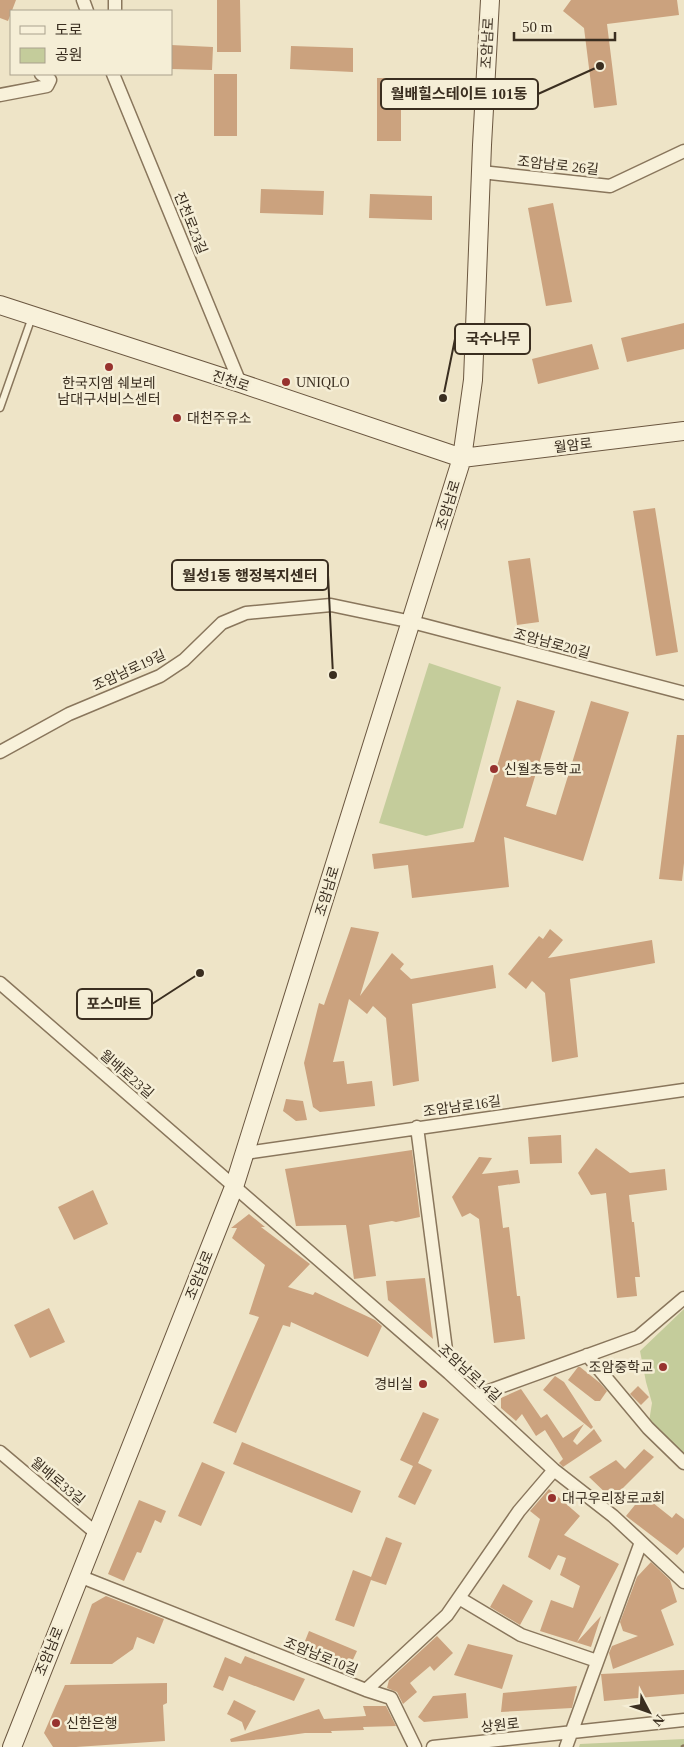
<svg xmlns="http://www.w3.org/2000/svg" width="684" height="1747" font-family="'Times New Roman','Noto Sans KR',serif">
  <style>
    .green { fill: #c4cc9b }
    .building { fill: #cba27e }
    .lines { fill: none; stroke-linecap: round; stroke-linejoin: round }
    .service-casing { stroke: #89765c; stroke-width: 9 }
    .minor-casing { stroke: #89765c; stroke-width: 15 }
    .secondary-casing { stroke: #6b5740; stroke-width: 20 }
    .path { stroke: #89765c; stroke-width: 2.5; stroke-dasharray: 4 2.5; stroke-linecap: butt }
    .service { stroke: #f8f1da; stroke-width: 6 }
    .minor { stroke: #f8f1da; stroke-width: 12 }
    .secondary { stroke: #f8f1da; stroke-width: 18 }
    .poi-dot { fill: #97322e; stroke: #f5eed6; stroke-width: 2 }
    .labels { text-anchor: middle; stroke-width: 5; stroke-linejoin: round; paint-order: stroke }
    .street-label { font-size: 14px; fill: #3a2e20; stroke: #f5eed6 }
    .poi-label { font-size: 14px; fill: #3a2e20; stroke: #f5eed6; text-anchor: start }
    .leader { fill: none; stroke: #3a2e20; stroke-width: 2 }
    .callout-dot { fill: #3a2e20; stroke: #f5eed6; stroke-width: 2 }
    .callout { fill: #f5eed6; stroke: #3a2e20; stroke-width: 2 }
    .callout-label { font-size: 15px; text-anchor: middle; font-weight: bold; fill: #3a2e20 }
  </style>
  <rect width="100%" height="100%" fill="#eee4c7"/>
  <path class="green" d="M429,663L501,687L463,828L426,836L379,823Z
    M684,1309V1463L648,1428L652,1403L646,1382L640,1351Z
    M684,1739V1747H579L580,1744Z"/>
  <path class="building" d="M0,0H16L8,21L0,18Z
    M217,0H240L241,52H217Z
    M571,0H677L679,15L607,24L617,105L594,108L584,28L563,11Z
    M171,45L213,47L212,70L171,69Z
    M291,46L353,48V72L290,69Z
    M214,74H237V136H214Z
    M377,78H401V141H377Z
    M261,189L324,191L323,215L260,213Z
    M370,194L432,196V220L369,218Z
    M553,203L572,302L546,306L528,208Z
    M684,323V349L627,362L621,338Z
    M592,344L599,369L538,384L532,359Z
    M655,508L678,652L656,656L633,511Z
    M530,558L539,622L517,625L508,561Z
    M517,700L555,711L526,806L556,815L591,701L629,712L583,861L504,837L509,887L412,898L408,865L374,869L372,854L474,842Z
    M677,735H684V863L682,881L659,879Z
    M351,927L379,932L360,996L392,953L404,964L400,969L411,979L493,965L496,988L412,1004L419,1081L393,1086L386,1018L373,1006L367,1014L349,999L333,1062L344,1061L347,1084L372,1081L375,1106L320,1112L313,1107L304,1063L319,1003L324,1005Z
    M550,929L563,940L548,958L652,940L655,963L570,979L578,1057L552,1062L545,993L532,981L526,989L508,974L539,936L543,939Z
    M286,1099L303,1101L307,1120L296,1121L283,1111Z
    M561,1135L562,1163L530,1164L528,1137Z
    M596,1148L630,1173L665,1169L667,1190L629,1195L632,1222H634L640,1277H635L637,1296L617,1298L606,1193L591,1195L578,1173Z
    M412,1150L420,1217L396,1222L392,1221L369,1225L376,1276L354,1279L346,1225L296,1226L285,1169Z
    M479,1157L492,1158L482,1174L518,1170L520,1183L498,1186L503,1228L509,1227L517,1296H520L525,1339L494,1343L479,1219L470,1213L462,1217L452,1197Z
    M93,1190L108,1224L74,1240L58,1207Z
    M249,1214L265,1227H261L310,1264L288,1287L313,1295L315,1292L375,1320L382,1326L368,1357L291,1322L290,1327L283,1325L236,1433L213,1423L259,1317L249,1314L265,1265L232,1238L237,1228H231Z
    M425,1278L433,1339L388,1300L386,1281Z
    M49,1308L65,1342L30,1358L14,1325Z
    M578,1367H580L600,1383L607,1391L600,1401H595L568,1380Z
    M555,1376L564,1382L593,1427L591,1429L543,1390Z
    M638,1386L649,1397L641,1405L630,1394Z
    M521,1389L541,1418L547,1414L563,1438L584,1424L573,1441L577,1445L594,1429L602,1441L563,1467L559,1463L563,1459L545,1430L536,1436L522,1414L516,1421L501,1408V1398Z
    M423,1412L439,1419L418,1463L432,1470L415,1505L398,1497L413,1466L400,1460Z
    M242,1442L361,1491L352,1513L233,1464Z
    M644,1449L654,1457L612,1499L589,1477L616,1460L625,1469Z
    M202,1462L225,1472L201,1526L178,1516Z
    M549,1489L580,1516L564,1535L619,1564L577,1642L601,1616L591,1647L540,1631L551,1600L573,1608L580,1586L560,1575L566,1558L558,1555L550,1570L528,1557L540,1519L530,1511Z
    M643,1495L672,1518L676,1513L684,1519V1547L677,1555L626,1516Z
    M139,1500L166,1511L161,1523L155,1520L141,1553L137,1552L124,1581L108,1574Z
    M386,1537L402,1543L386,1585L371,1580L354,1627L335,1620L353,1570L371,1577Z
    M651,1562L670,1580L677,1602L661,1610L674,1645L613,1669L609,1653L612,1646L638,1636L623,1631L620,1622L637,1577Z
    M503,1584L533,1601L520,1625L490,1607Z
    M106,1596L164,1619L154,1644L137,1637L133,1649L112,1664H70L92,1604Z
    M309,1631L357,1651L350,1666L303,1646Z
    M437,1636L453,1653L434,1671L430,1666L410,1683L417,1692L403,1704L397,1692L387,1688L389,1680Z
    M468,1644L513,1655L502,1689L454,1675Z
    M245,1656L305,1679L294,1701L229,1676L223,1691L213,1687L225,1657L241,1664Z
    M684,1670V1694L604,1701L601,1674Z
    M167,1683V1703L163,1705L165,1741L76,1747H53L44,1733L65,1685Z
    M577,1686L572,1708L501,1712L503,1693Z
    M466,1693L468,1718L424,1722L418,1717L433,1696Z
    M234,1700L256,1711L245,1731L242,1722L227,1714Z
    M363,1706H386L396,1726L363,1727L364,1730L331,1731L332,1733H305L263,1739L231,1742L230,1739L319,1709L324,1719L366,1716Z"/>
  <g class="lines">
    <g class="service-casing">
      <path id="service" d="M0,408L32,317"/>
    </g>
    <g class="minor-casing">
      <path id="minor" d="M83,0L87,11
        M115,0V11
        M113,74L240,383
        M0,95L47,86L50,80L41,74
        M481,172L610,186L684,151
        M0,752L69,714L160,676L184,660L222,623L246,613L331,605L412,622L684,693
        M0,983L449,1373L554,1470L613,1516L684,1582
        M417,1127L449,1373
        M245,1153L684,1090
        M587,1355L648,1428L684,1463
        M475,1396L638,1337L684,1298
        M0,1452L96,1533
        M79,1576L366,1690L447,1615L519,1511L554,1470
        M459,1598L521,1635L597,1661
        M366,1690L391,1698L415,1747
        M433,1747L684,1720
        M566,1747L641,1542"/>
    </g>
    <g class="secondary-casing">
      <path id="secondary" d="M0,305L240,383L462,458L684,431
        M12,1747L234,1187L462,458L473,380L482,145L490,0"/>
    </g>
    <path class="path" d="M681,1747L684,1745"/>
    <use href="#service" class="service"/>
    <use href="#minor" class="minor"/>
    <use href="#secondary" class="secondary"/>
  </g>
  <g class="poi-dot">
    <circle cx="109" cy="367" r="5"/>
    <circle cx="286" cy="382" r="5"/>
    <circle cx="177" cy="418" r="5"/>
    <circle cx="494" cy="769" r="5"/>
    <circle cx="663" cy="1367" r="5"/>
    <circle cx="423" cy="1384" r="5"/>
    <circle cx="552" cy="1498" r="5"/>
    <circle cx="56" cy="1723" r="5"/>
  </g>
  <g class="labels">
    <g class="street-label">
      <text transform="translate(487 43) rotate(-87)" y="5">조암남로</text>
      <text transform="translate(558 165) rotate(6)" y="5">조암남로 26길</text>
      <text transform="translate(191 223) rotate(68)" y="5">진천로23길</text>
      <text transform="translate(231 381) rotate(18)" y="5">진천로</text>
      <text transform="translate(573 445) rotate(-7)" y="5">월암로</text>
      <text transform="translate(448 505) rotate(-73)" y="5">조암남로</text>
      <text transform="translate(552 643) rotate(15)" y="5">조암남로20길</text>
      <text transform="translate(129 670) rotate(-25)" y="5">조암남로19길</text>
      <text transform="translate(327 891) rotate(-73)" y="5">조암남로</text>
      <text transform="translate(127 1074) rotate(41)" y="5">월배로23길</text>
      <text transform="translate(462 1106) rotate(-8)" y="5">조암남로16길</text>
      <text transform="translate(199 1275) rotate(-68)" y="5">조암남로</text>
      <text transform="translate(470 1373) rotate(42)" y="5">조암남로14길</text>
      <text transform="translate(58 1481) rotate(40)" y="5">월배로33길</text>
      <text transform="translate(49 1651) rotate(-68)" y="5">조암남로</text>
      <text transform="translate(321 1656) rotate(22)" y="5">조암남로10길</text>
      <text transform="translate(500 1725) rotate(-6)" y="5">상원로</text>
    </g>
    <g class="poi-label">
      <text x="296" y="387">UNIQLO</text>
      <text x="109" y="388" text-anchor="middle">한국지엠 쉐보레<tspan x="109" dy="16">남대구서비스센터</tspan></text>
      <text x="187" y="423">대천주유소</text>
      <text x="504" y="774">신월초등학교</text>
      <text x="653" y="1372" text-anchor="end">조암중학교</text>
      <text x="413" y="1389" text-anchor="end">경비실</text>
      <text x="562" y="1503">대구우리장로교회</text>
      <text x="66" y="1728">신한은행</text>
    </g>
  </g>
  <path class="leader" d="M600 66L538 94M443 398L455 339M333 675L328 575M200 973L152 1004"/>
  <g class="callout-dot">
    <circle cx="600" cy="66" r="5"/>
    <circle cx="443" cy="398" r="5"/>
    <circle cx="333" cy="675" r="5"/>
    <circle cx="200" cy="973" r="5"/>
  </g>
  <g class="callout">
    <rect x="381" y="79" width="157" height="30" rx="5"/>
    <rect x="455" y="324" width="75" height="30" rx="5"/>
    <rect x="172" y="560" width="156" height="30" rx="5"/>
    <rect x="77" y="989" width="75" height="30" rx="5"/>
  </g>
  <g class="callout-label">
    <text x="459" y="99">월배힐스테이트 101동</text>
    <text x="493" y="344">국수나무</text>
    <text x="250" y="581">월성1동 행정복지센터</text>
    <text x="114" y="1009">포스마트</text>
  </g>
  <rect x="10" y="10" width="162" height="65" fill="#f5eed6" stroke="#aaa18d"/>
  <rect x="20" y="26" width="25" height="8" fill="#f8f1da" stroke="#aaa18d"/>
  <text x="55" y="35" font-size="15" fill="#3a2e20">도로</text>
  <rect x="20" y="48" width="25" height="15" fill="#c4cc9b" stroke="#aaa18d"/>
  <text x="55" y="60" font-size="15" fill="#3a2e20">공원</text>
  <g transform="translate(649 1712) rotate(131)" stroke="#f5eed6" stroke-width="4" paint-order="stroke">
  <path d="M0-4L9 19L0 12L-9 19Z" fill="#3a2e20"/>
  <text y="-8" font-size="14" font-weight="bold" text-anchor="middle" fill="#3a2e20">N</text>
  </g>
  <path d="M514 32v8h101v-8" fill="none" stroke="#3a2e20" stroke-width="2.5"/>
  <text x="522" y="32" font-size="15" fill="#3a2e20" stroke="#f5eed6" stroke-width="4" paint-order="stroke">50 m</text>
</svg>
